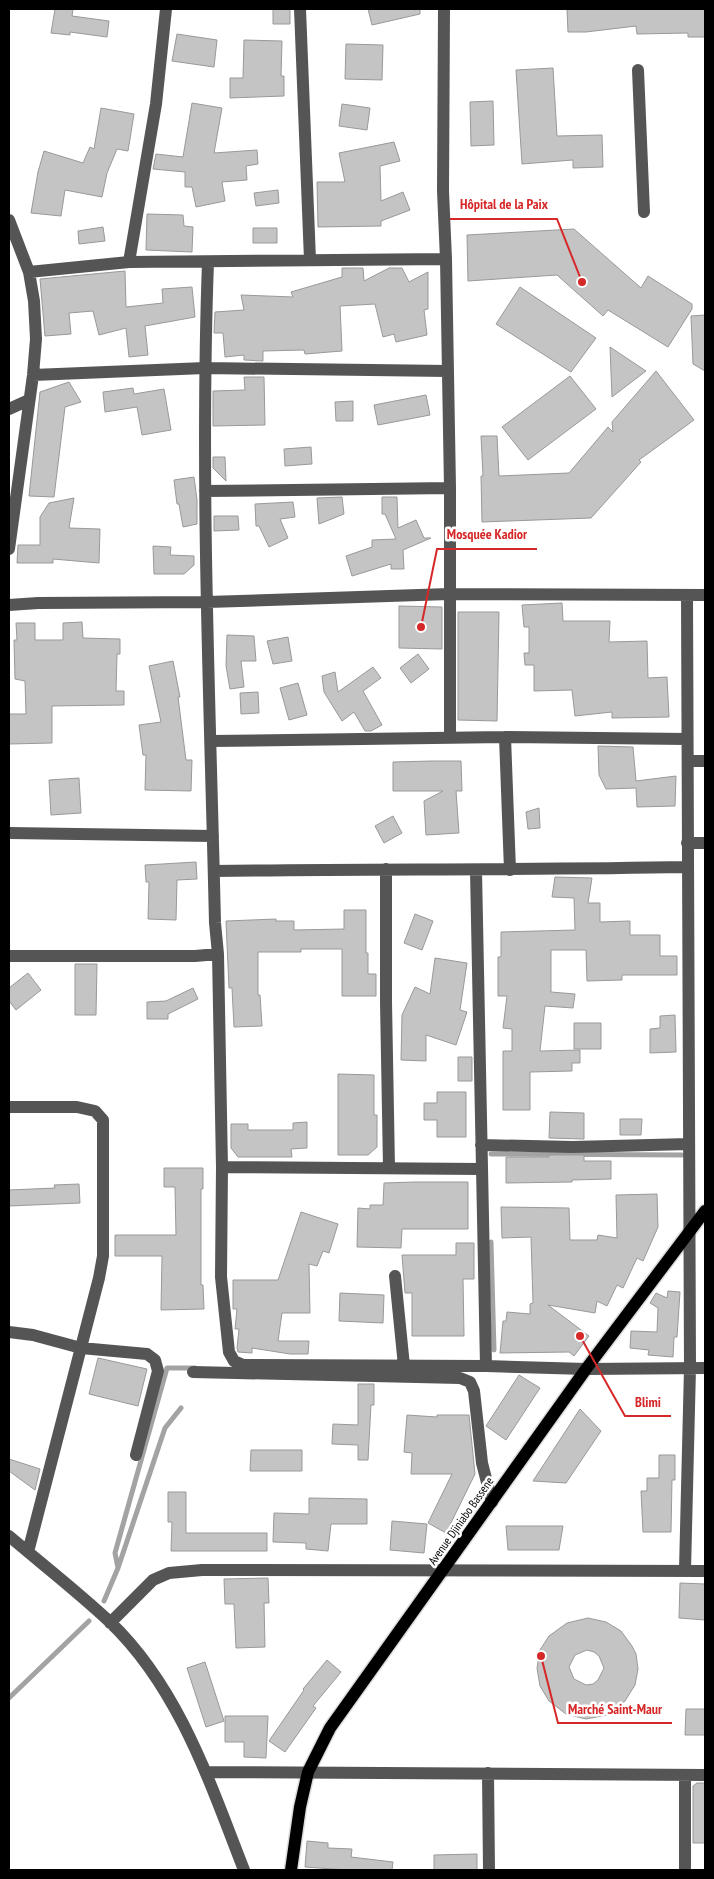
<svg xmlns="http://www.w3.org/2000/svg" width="714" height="1879" font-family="'PT Sans Narrow',sans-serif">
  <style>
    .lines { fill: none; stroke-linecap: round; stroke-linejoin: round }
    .stream { stroke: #a3a3a3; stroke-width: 5 }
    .building { fill: #c4c4c4; stroke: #999; fill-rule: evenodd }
    .major-casing { stroke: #dbdbdb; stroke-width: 15 }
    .minor { stroke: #555; stroke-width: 12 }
    .major { stroke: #000; stroke-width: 12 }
    .labels { text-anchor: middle; stroke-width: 5; stroke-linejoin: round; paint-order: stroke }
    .street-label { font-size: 12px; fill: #000; stroke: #fff }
    .leader { fill: none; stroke: #d62828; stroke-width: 2 }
    .callout-dot { fill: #d62828; stroke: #fff; stroke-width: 2 }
    .callout-label { font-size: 14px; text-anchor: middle; font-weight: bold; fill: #d62828; stroke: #fff; stroke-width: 5; stroke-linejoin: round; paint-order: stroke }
  </style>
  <rect width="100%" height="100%" fill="#fff"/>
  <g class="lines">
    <path class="stream" d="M491,1154L682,1155
      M491,1242L494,1350
      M118,1568L115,1553L167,1368H195
      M104,1601L118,1568L165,1428L181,1408
      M9,1698L89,1621"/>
  </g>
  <path class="building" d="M55,9H73L72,16L109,21L107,37L70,32V35L51,33Z
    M273,9H290V24H273Z
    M368,9H420V14L372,25Z
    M567,9H705V37H688V33L637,34L636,26L586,32H568Z
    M177,34L217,40L214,67L172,61Z
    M244,40L282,41L281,76H284V96L230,98V78H243Z
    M346,44L383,45L382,80L345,79Z
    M553,68L557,136L602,135L603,167L573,168V160L522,164L516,70Z
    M493,101L494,145L471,146L470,102Z
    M192,103L222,108L214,153L257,150L258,164L246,166L247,180L222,182L225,201L196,207L192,187H185V172L153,169L156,154L183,157Z
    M342,104L370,108L367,130L339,126Z
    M101,108L134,114L128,151L117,149L107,173L102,197L65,190L61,216L31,213L38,172L44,151L83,163L90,147L94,149Z
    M394,142L400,161L380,166L381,201L403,192L410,210L381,221V226L318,227L317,182H345L339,153Z
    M278,190L279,203L256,206L254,193Z
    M147,214L183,215L184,226L193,227L192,252L146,250Z
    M103,227L105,241L79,244L78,231Z
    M253,228H277V243H253Z
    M574,229L641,288L648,276L692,304V309L668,347L608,310L603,316L557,275L468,281L467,235Z
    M342,268H363L364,281L389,268H402L409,282L428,272V309L424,310L427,335L396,342L394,334L383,337L375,304L340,306L342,351L305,354L304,350L263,351V361L244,360V355L225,357L223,333H214L215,312L244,310L241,295L293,297L291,292L342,277Z
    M125,271L126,307L163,303L162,289L192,287L195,317L145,326L148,355L129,357L126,328L99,335L93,311L69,313L71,334L45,336L40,279Z
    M520,287L596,338L571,372L496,324Z
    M705,315V371L693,364L691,316Z
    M610,347L646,371L612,397Z
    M656,371L694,420L639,460L641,462L591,518L482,522L481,476H483L481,436H497L499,476L569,473L608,427L613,432L612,422Z
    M570,376L596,409L528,460L502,427Z
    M244,377H264L265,425L213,426V391L245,390Z
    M69,382L81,402L65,407L54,497L29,496L40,392Z
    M133,388L134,394L164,389L171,430L142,435L137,407L105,412L103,392Z
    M426,395L430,415L378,425L374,405Z
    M353,401V421H336L335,402Z
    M311,447L312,464L285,466L284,449Z
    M213,457H225L226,481L213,468Z
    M194,477L197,500V524L183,527L179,504H177L174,480Z
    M342,497L344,514L319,524L317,498Z
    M382,497H397L398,528L416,520L424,538H431L403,550L404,569H391V564L352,576L346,556L372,547V540L396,539L385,514H382Z
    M74,498L69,528L100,529L99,563L53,559V563H17L18,545H40V517L49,503Z
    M293,502L295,517L280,519L288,538L269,547L259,526H256L255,504Z
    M214,516H238L239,530L214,531Z
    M153,546L171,547L170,555L194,556V565L184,574H154Z
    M562,603L563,621H610L609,642L647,641L648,678L667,677L669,717L612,718V712L575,716L572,690L534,691V665H525L524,653H529V627H524L522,605Z
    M399,606L442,607V649L399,648Z
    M458,612H499L497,721L458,720Z
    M82,622L83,638L120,639V654H117L116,691H124V705L52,706V743L9,744V714H26L25,681L15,679L14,640H17L16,623H35V640H63V623Z
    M227,635L254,636L256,661H241L244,687L230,689L226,666Z
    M288,637L292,661L273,664L267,641Z
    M418,654L429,669L411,683L400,668Z
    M173,661L180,697H178L186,760H192L191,791L145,790L146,755H143L139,725L161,722L149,666Z
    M373,667L381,678L363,691L382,725L371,731H365L354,712L342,721L324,692L322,676L335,672L338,692Z
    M298,683L307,715L289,720L280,688Z
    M258,692L259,713L241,714L240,693Z
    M598,746L633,747L636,781L676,776L675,806L637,807L636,788L606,789L599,775Z
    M432,761H461L462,791H456L459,833L426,835L424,801L443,791H393V762Z
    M79,778L81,813L51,815L49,780Z
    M539,808L540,828L528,829L526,812Z
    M393,816L402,833L384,843L375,826Z
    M196,862L197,879L177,880L176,920L148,919L149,882H146L145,865Z
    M555,877L592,878L588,903H600V922L630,921V935H660V956H677V975H622V980L587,981L586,950H551V992L575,994L573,1008L545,1006L540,1051L580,1050V1063H572V1071L530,1072V1110H503V1051H512V1029L503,1028L507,996H498V957H501V932L575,930L574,898L552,897Z
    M344,910H366V953H368V974H376V996H342V949H301V952H258V995H260L262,1026L234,1027L232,988H229L226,921L276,919V921H294V930L344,929Z
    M415,914L433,921L422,950L404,943Z
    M435,958L467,963L460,1010L467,1012L456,1045L426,1035V1061L401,1060L402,1015L415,987L430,994Z
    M75,964H97L96,1015H75Z
    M28,973L41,990L16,1010L9,1001V988Z
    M193,988L198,999L168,1014V1019H147V1002L166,1001Z
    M675,1015L676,1052L650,1053V1029L660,1028V1016Z
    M574,1023H601V1049H574Z
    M458,1057H472V1081H458Z
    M338,1074L374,1075V1115H377V1147L368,1155H338Z
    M437,1092H466V1137H437V1120H424V1103H437Z
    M550,1112L584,1113V1139L549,1138Z
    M620,1119H642L641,1135H620Z
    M307,1122V1148L291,1149L292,1157H238L231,1148V1124H248V1130H293V1123Z
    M549,1155H584V1161H611V1179L572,1180V1182L506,1183V1157H549Z
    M164,1168H203V1189H201V1285H203L204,1309L161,1310L162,1256H115V1235H176L175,1187H164Z
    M415,1182H468V1229H402L401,1248L357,1247L358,1208L370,1209V1205H383L384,1183Z
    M79,1184L80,1203L9,1206V1190L55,1188L54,1185Z
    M657,1194L658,1227L643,1261L637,1258L623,1288L617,1285L607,1306L597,1301L595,1313L548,1305L589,1336L574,1356L569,1352L500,1353L503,1321H506L507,1312L530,1314V1304L533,1303L531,1237L502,1238L501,1207L569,1208L570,1240H597L598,1235L617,1238L616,1195Z
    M301,1212L338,1224L329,1253L323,1251L317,1266L309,1264L310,1313H282L278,1341H309L308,1354H290L252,1348V1353L238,1352L237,1348L239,1329H235L237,1309H233V1280H278Z
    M456,1243H474V1279H463L464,1336H412V1293H405L402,1255H456Z
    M668,1291L680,1292L677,1337H674L673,1357L648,1355L649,1350L630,1348L631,1331L657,1332L658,1308L650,1303L656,1293L667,1298Z
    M340,1293L384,1295L383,1323L339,1321Z
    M98,1358L147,1369L138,1406L89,1394Z
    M519,1375L540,1388L506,1440L486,1426Z
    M358,1384H374V1405H371L368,1460H358V1445L332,1444L333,1424L358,1425Z
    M580,1409L601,1431L566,1483L533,1481Z
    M407,1415L437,1417V1415H469L475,1474L446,1533L428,1523L452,1474H411L412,1453L404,1452Z
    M251,1450H302V1471H250Z
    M659,1455H675V1480H672L671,1532H643L641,1491H647V1478H659Z
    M9,1459L40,1469L35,1490L9,1471Z
    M168,1492H186V1533H267V1551H171L172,1522H168Z
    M309,1498L367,1499V1524H331L328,1551L306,1549V1543L273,1542L274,1513L309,1514Z
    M392,1521L427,1524L424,1553L390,1550Z
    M506,1526H563L559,1550H508Z
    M268,1578L269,1603H264L265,1647L236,1648L234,1604H225L224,1579Z
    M680,1583L705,1584V1620L679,1618Z
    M588,1618L606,1622L621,1631L632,1646L636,1654L638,1669L635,1685L625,1701L607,1715L586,1719L566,1714L549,1701L540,1686L537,1668L540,1650L549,1636L567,1623ZM587,1650L594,1652L599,1656L604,1668L598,1680L593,1684L586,1685L574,1679L569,1667L575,1655Z
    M327,1660L341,1672L313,1706L316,1708L285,1752L269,1741L304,1690L303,1689Z
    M205,1662L224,1721L206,1727L187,1668Z
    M686,1709H705V1735H685Z
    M225,1716H268L266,1758L244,1757V1742H225Z
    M697,1783H705V1843H693V1786Z
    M307,1841L328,1843V1848L352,1849L351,1857L393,1862L392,1870H347L305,1867Z
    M477,1854V1870H434V1855Z"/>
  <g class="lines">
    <g class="major-casing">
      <path id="major" d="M291,1870L300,1807L308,1772L330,1728L586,1369L705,1211"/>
    </g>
    <path class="minor" d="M300,9L310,260
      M444,9L443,191L446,259L450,488V738
      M638,70L644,212
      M9,220L29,272L34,301L36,339L33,375L9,549
      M129,262L156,104L166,9
      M208,262C200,482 210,702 215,923L218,954L222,1167L221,1277L229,1352L234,1361L243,1365L486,1366L586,1369L705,1368
      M29,272L129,262L446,259
      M33,375L205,368L448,371
      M9,409L29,400
      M205,491L450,488
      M9,605L38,603L207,602L449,594L705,595
      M505,737L510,870
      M211,741L505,737L687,739
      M688,761H705
      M9,833L213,836
      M687,843H705
      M386,869V1002L389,1167
      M214,871C371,869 529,870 687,867
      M476,871L486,1366
      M9,956H195L218,954
      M9,1107H77L95,1111L103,1120V1256L99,1278L28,1552
      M481,1145L573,1147L689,1144
      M222,1167L481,1169
      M395,1276L404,1366
      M9,1332L33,1335L81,1348L147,1354L155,1360L158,1371L136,1455
      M193,1372L460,1378L470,1382L474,1391L482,1463L492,1502
      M9,1536C42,1564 78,1592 110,1622C179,1688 210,1783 244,1870
      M685,1570L690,1368L687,595
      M110,1623L153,1580L169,1573L202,1570L705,1571
      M206,1772L705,1775
      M488,1773L489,1870
      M685,1775V1870"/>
    <use href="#major" class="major"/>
  </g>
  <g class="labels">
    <g class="street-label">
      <text transform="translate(461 1521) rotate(-55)" y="4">Avenue Djiniabo Bassene</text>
    </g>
  </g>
  <path class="leader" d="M582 282L557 219H450M421 627L437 549H537M580 1336L625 1416H671M541 1656L558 1723H672"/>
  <g class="callout-dot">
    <circle cx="582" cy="282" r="5"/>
    <circle cx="421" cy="627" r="5"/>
    <circle cx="580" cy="1336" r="5"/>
    <circle cx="541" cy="1656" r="5"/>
  </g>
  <g class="callout-label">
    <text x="504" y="209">Hôpital de la Paix</text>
    <text x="487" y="539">Mosquée Kadior</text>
    <text x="648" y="1407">Blimi</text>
    <text x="615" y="1714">Marché Saint-Maur</text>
  </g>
  <rect width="714" height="1879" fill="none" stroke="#000000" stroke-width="20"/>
</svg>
